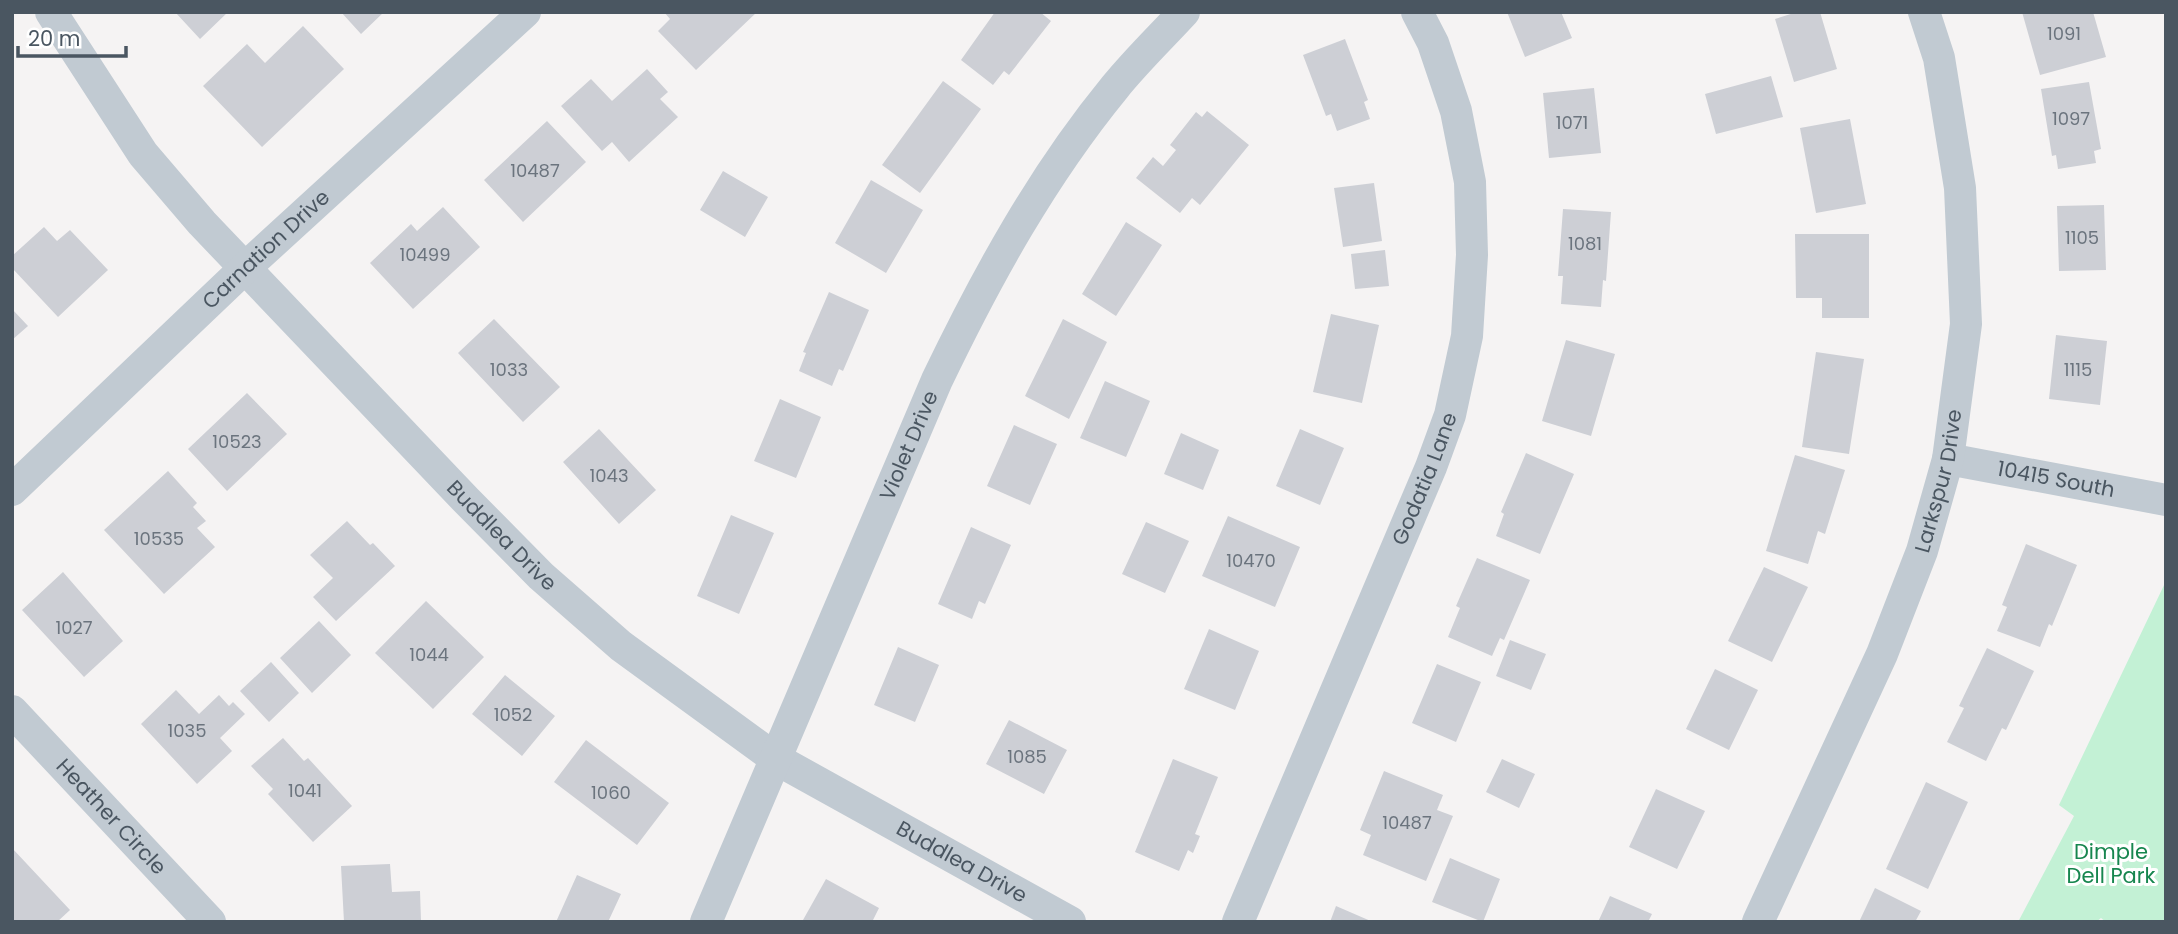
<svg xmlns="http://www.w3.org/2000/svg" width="2178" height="934" font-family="Poppins,sans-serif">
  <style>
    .green { fill: #c3f1d5 }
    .building { fill: #cdcfd5 }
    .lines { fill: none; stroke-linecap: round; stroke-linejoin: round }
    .street { stroke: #c1cad2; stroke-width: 32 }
    .labels { text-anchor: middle; stroke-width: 6; stroke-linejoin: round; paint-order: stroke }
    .number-label { font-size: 18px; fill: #6b747e }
    .street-label { font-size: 21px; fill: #4a5661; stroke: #fff }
    .park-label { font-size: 21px; fill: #17864f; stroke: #fff }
  </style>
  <rect width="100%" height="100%" fill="#f5f3f3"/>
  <path class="green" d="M2166,581V922H2106L2101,918L2096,922H2018L2074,816L2059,805Z"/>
  <path class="building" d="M175,12H228L200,39Z
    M341,12H384L361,34Z
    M664,12H757L696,70L658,31L670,19Z
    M995,12H1040L1051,21L1009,75L1004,71L993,85L961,60Z
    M1507,12H1561L1572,38L1525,57Z
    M1797,12H1820L1837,69L1794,82L1775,19Z
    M2022,12H2093L2106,57L2040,75Z
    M303,26L344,69L262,147L203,86L247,44L265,63Z
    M1345,39L1368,100L1364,102L1370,119L1337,131L1331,114L1326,116L1303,55Z
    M647,69L668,92L660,99L678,117L629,162L612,142L602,151L561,106L591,79L612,101Z
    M1771,76L1783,117L1716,134L1705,94Z
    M943,81L981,109L920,193L882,165Z
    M2089,82L2101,149L2094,151L2096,163L2058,169L2056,155L2052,156L2041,89Z
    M1594,88L1601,153L1549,158L1543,93Z
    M1207,111L1249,145L1200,205L1192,198L1180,213L1136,178L1153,157L1163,166L1176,150L1170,145L1196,112L1202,117Z
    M1850,119L1866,204L1816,213L1800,128Z
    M547,121L586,162L523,222L484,180Z
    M723,171L768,197L745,237L700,210Z
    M871,180L923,210L886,273L835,243Z
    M1374,183L1382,241L1343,247L1334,188Z
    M2104,205L2106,270L2059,271L2057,206Z
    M443,207L480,247L413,309L370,263L411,224L417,231Z
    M1563,209L1611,212L1606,281L1603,280L1601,307L1561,304L1563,276H1558Z
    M1126,222L1162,245L1116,316L1082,294Z
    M44,227L57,241L70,230L108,270L58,317L12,268V256Z
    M1795,234H1869V318H1822V298H1796Z
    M1385,250L1389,286L1355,289L1351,254Z
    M829,292L869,310L843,371L839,369L832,386L799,371L806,353L803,352Z
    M12,309L28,326L12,340Z
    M1331,314L1379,325L1362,403L1313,392Z
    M494,319L560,387L523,422L458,353Z
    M1063,319L1107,342L1069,419L1025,396Z
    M2056,335L2107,341L2100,405L2049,399Z
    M1566,340L1615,354L1591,436L1542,421Z
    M1816,352L1864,359L1849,454L1802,447Z
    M1105,381L1150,401L1126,457L1080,438Z
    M247,393L287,434L227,491L188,449Z
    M780,399L821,417L796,478L754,461Z
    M1014,425L1057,444L1030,505L987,486Z
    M599,429L656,490L619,524L563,462Z
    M1300,429L1344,448L1320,505L1276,486Z
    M1181,433L1219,450L1203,490L1164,474Z
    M1526,453L1574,474L1540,554L1496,536L1504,514L1501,512Z
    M1795,455L1845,470L1825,534L1818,531L1808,564L1766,551Z
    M168,471L197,503L193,507L206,521L197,528L215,547L164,594L104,530Z
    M731,515L774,533L739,614L697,596Z
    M1228,516L1300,547L1275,607L1202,576Z
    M347,521L370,545L373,543L395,566L336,621L313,597L333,578L310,555Z
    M1146,522L1189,541L1165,593L1122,574Z
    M971,527L1011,545L985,604L979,601L972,619L938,604Z
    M2026,544L2077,565L2052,626L2049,624L2040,647L1997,631L2007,607L2002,605Z
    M1477,558L1530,580L1504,640L1500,638L1492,656L1448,637L1460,608L1456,606Z
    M1764,567L1808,587L1772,662L1728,641Z
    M63,572L123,641L84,677L22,610Z
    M426,601L484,657L433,709L375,653Z
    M319,621L351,655L312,693L280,658Z
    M1209,629L1259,651L1235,710L1184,689Z
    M1510,640L1546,654L1531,690L1496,676Z
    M898,647L939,665L915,722L874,705Z
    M1987,648L2034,671L2006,730L2002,728L1986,761L1947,742L1964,708L1959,706Z
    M271,662L299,693L269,722L240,691Z
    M1437,664L1481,682L1456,742L1412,723Z
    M1715,669L1758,690L1729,750L1686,729Z
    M505,675L555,716L522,756L472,714Z
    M176,690L199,714L219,695L229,706L233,702L245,714L220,738L232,751L197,784L141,724Z
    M1009,720L1067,750L1044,794L986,764Z
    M283,738L304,761L308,758L352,806L313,842L268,794L273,789L251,766Z
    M586,740L669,803L637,845L554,782Z
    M1173,759L1218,777L1195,834L1200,836L1193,853L1188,850L1179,871L1135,852Z
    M1502,759L1535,774L1519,808L1486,792Z
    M1384,771L1443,795L1437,810L1453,816L1426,881L1363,855L1371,835L1360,830Z
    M1926,782L1968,802L1928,889L1886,869Z
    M1656,789L1705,811L1677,869L1629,847Z
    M12,848L70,910L57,922H12Z
    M1450,858L1500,879L1483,922L1432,902Z
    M390,864L392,892L420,891L421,922H344L341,866Z
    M577,875L621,894L608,922H556Z
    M826,879L879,908L872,922L803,920Z
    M1875,888L1921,911L1915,922H1859Z
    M1610,896L1652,914L1648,922H1598Z
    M1336,906L1373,922H1330Z"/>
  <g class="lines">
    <g class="street">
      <path id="s1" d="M51,12L143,154L202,223L466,500L541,576L621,646L776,759L1070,922"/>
      <path id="s2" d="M1948,459L2166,500"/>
      <path id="s3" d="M12,490L245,268L525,12"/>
      <path id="s4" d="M12,711L210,922"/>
      <path id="s5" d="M706,922L937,380C987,276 1042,176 1115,87C1136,61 1161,37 1184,12"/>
      <path id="s6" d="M1238,922L1431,467L1450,415L1467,336L1472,255L1470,182L1456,111L1433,43L1417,12"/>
      <path id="s7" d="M1758,922L1882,654L1922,551L1948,459L1966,324L1960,188L1939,58L1924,12"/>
    </g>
  </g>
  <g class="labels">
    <g class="number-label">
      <text x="2064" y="40">1091</text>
      <text x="2071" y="125">1097</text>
      <text x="1572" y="129">1071</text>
      <text x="535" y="177">10487</text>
      <text x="2082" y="244">1105</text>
      <text x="1585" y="250">1081</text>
      <text x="425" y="261">10499</text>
      <text x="509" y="376">1033</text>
      <text x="2078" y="376">1115</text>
      <text x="237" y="448">10523</text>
      <text x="609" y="482">1043</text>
      <text x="159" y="545">10535</text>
      <text x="1251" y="567">10470</text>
      <text x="74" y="634">1027</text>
      <text x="429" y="661">1044</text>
      <text x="513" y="721">1052</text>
      <text x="187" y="737">1035</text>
      <text x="1027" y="763">1085</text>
      <text x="305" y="797">1041</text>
      <text x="611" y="799">1060</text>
      <text x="1407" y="829">10487</text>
    </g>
    <g class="street-label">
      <text dy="7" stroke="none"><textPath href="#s3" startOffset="350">Carnation Drive</textPath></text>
      <text dy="7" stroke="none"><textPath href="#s5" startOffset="518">Violet Drive</textPath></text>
      <text dy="7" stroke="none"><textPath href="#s6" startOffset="481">Godatia Lane</textPath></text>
      <text dy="7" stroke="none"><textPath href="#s2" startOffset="110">10415 South</textPath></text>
      <text dy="7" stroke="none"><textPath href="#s7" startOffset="478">Larkspur Drive</textPath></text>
      <text dy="7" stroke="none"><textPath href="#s1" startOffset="693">Buddlea Drive</textPath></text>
      <text dy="7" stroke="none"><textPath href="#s4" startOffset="145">Heather Circle</textPath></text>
      <text dy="7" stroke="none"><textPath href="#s1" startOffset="1260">Buddlea Drive</textPath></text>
    </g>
    <g class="park-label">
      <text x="2111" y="859">Dimple<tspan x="2111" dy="24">Dell Park</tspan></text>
    </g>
  </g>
  <rect width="2178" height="934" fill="none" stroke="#4a5661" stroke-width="28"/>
  <path d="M18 46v10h108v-10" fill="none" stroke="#4a5661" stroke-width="3.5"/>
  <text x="28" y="46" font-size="21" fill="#4a5661" stroke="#ffffff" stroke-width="5" paint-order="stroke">20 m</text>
</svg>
